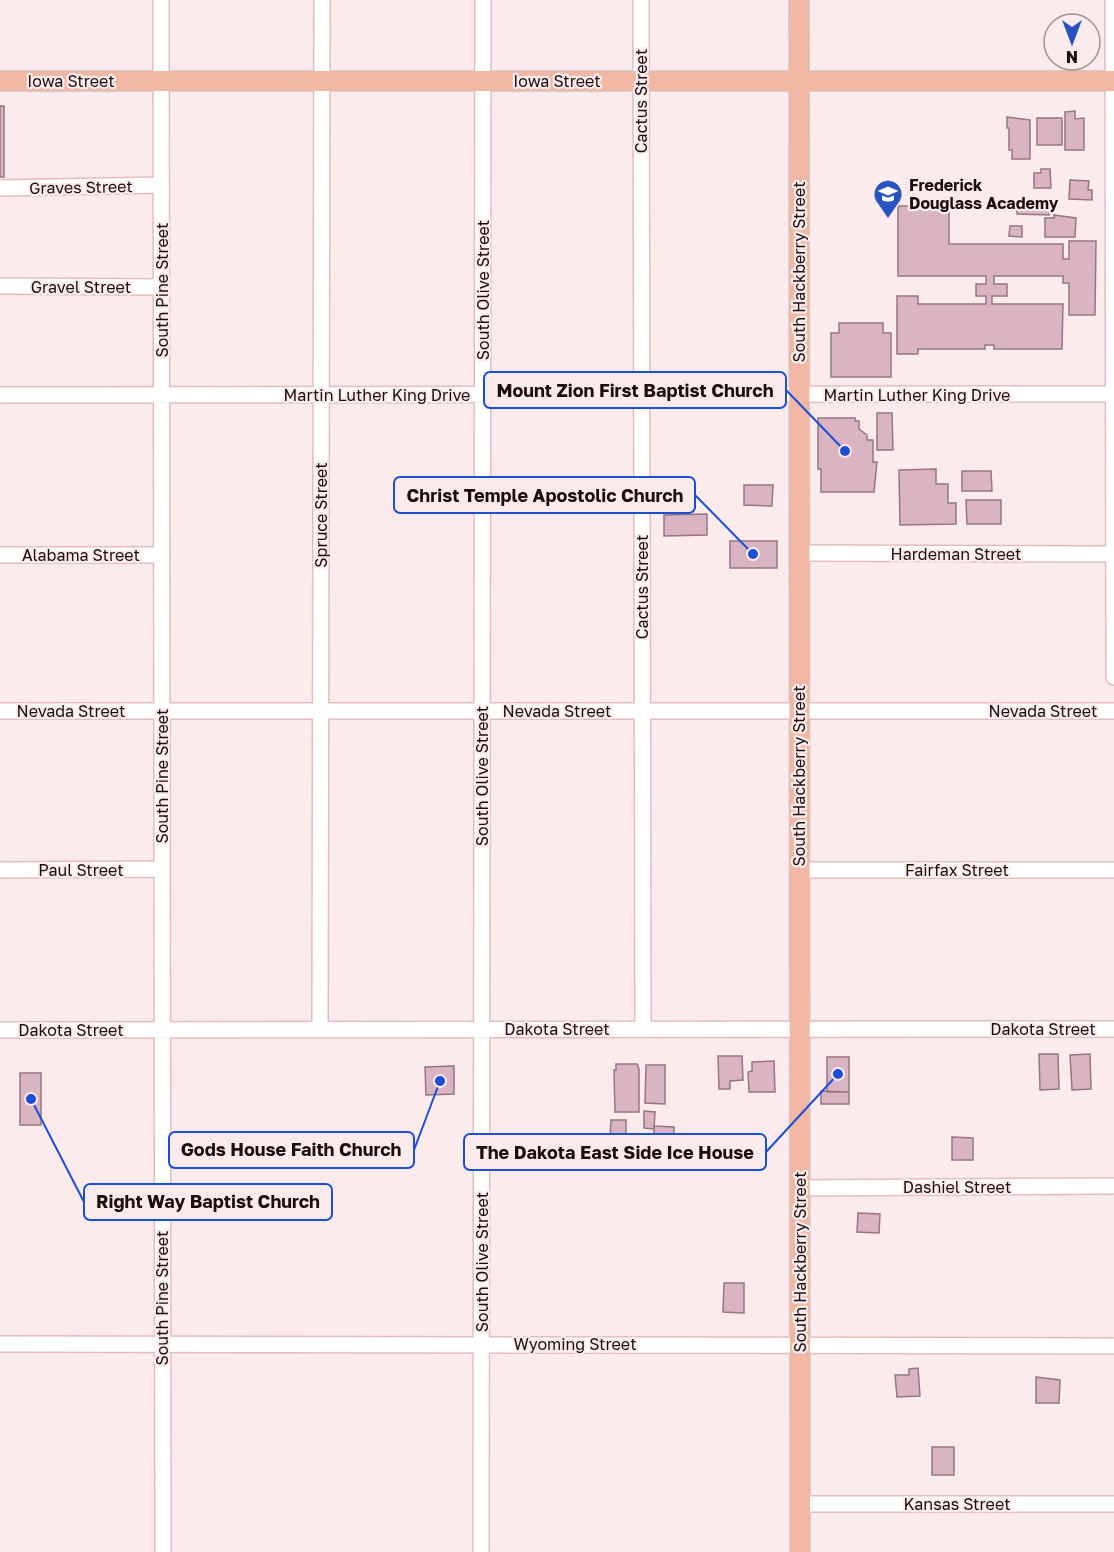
<svg xmlns="http://www.w3.org/2000/svg" width="1114" height="1552" font-family="'Golos Text',sans-serif">
  <style>
    .building { fill: #d9b4c2; stroke: #977582; stroke-width: 1.5 }
    .lines { fill: none; stroke-linecap: round; stroke-linejoin: round }
    .minor-casing { stroke: #e4bcbd; stroke-width: 18 }
    .major-casing { stroke: #d1cfcf; stroke-width: 22 }
    .minor { stroke: #fff; stroke-width: 15 }
    .major { stroke: #f2b7a4; stroke-width: 20 }
    .labels { text-anchor: middle; stroke-width: 4.5; stroke-linejoin: round; paint-order: stroke }
    .street-label { font-size: 16px; fill: #1b0e0e; stroke: #fcebec }
    .poi-label { font-size: 16px; font-weight: bold; fill: #1b0e0e; stroke: #fcebec; text-anchor: start }
    .leader { fill: none; stroke: #1d4ed8; stroke-width: 2 }
    .callout-dot { fill: #1d4ed8; stroke: #fcebec; stroke-width: 2 }
    .callout { fill: #fcebec; stroke: #1d4ed8; stroke-width: 2 }
    .callout-label { font-size: 18px; text-anchor: middle; font-weight: bold; fill: #1b0e0e }
  </style>
  <rect width="100%" height="100%" fill="#fcebec"/>
  <path class="building" d="M0,106H4V177H0Z
    M1075,111V119L1084,118V150H1065V112Z
    M1007,117L1030,120V159H1012V150H1009V128H1007Z
    M1037,118H1062V145H1037Z
    M1041,169H1050L1051,188H1034V173H1041Z
    M1070,180L1089,181L1088,190H1092V200L1069,199Z
    M1017,202H1049V215L1017,214Z
    M898,206H949V244H1063V259H1069V241H1096L1095,315H1069V283H1063V276H994V284H1007V296H992V304H1063L1062,349H994V345H985V349H918V354H897V296H918V304H986V296H976V284H986V276H898Z
    M1054,215L1076,218L1075,237H1045V218H1054Z
    M1010,226H1022V237L1009,236Z
    M839,323H883V333H891V377H831V333H839Z
    M877,413H892L893,450H877Z
    M818,418H855V421H859V429L867,435V440H873V462H877L874,492H821V469H818Z
    M936,469V484H948V503H956V524L900,525L899,470Z
    M962,471H991L992,491H962Z
    M744,485H773L772,506L744,505Z
    M966,500H1001V524H967Z
    M707,514V535L664,536V515Z
    M730,541H777V568H730Z
    M1039,1054H1058L1059,1089L1040,1090Z
    M1090,1054L1091,1089L1072,1090L1070,1055Z
    M718,1056H742L743,1080L730,1081V1089H719Z
    M827,1057H849V1092H827Z
    M774,1061L775,1092H749L748,1072L752,1071V1062Z
    M616,1064H637L639,1069V1112H615L614,1070H616Z
    M646,1065H665V1104L645,1103Z
    M454,1066V1094L426,1095L425,1067Z
    M20,1073H41V1125H20Z
    M821,1091L849,1092V1104H821Z
    M644,1111L655,1112L654,1129L644,1128Z
    M611,1120H626V1138H610Z
    M654,1126L674,1127V1140H654Z
    M952,1137L973,1138V1160H952Z
    M858,1213L880,1214L879,1233L857,1232Z
    M724,1283H744V1313L723,1312Z
    M918,1368L920,1396L897,1397L895,1375H909V1369Z
    M1036,1377L1060,1380L1059,1403H1036Z
    M932,1447H954V1475H932Z"/>
  <g class="lines">
    <g class="minor-casing">
      <path id="minor" d="M161,0L163,1552
        M641,0L643,1029
        M1113,0L1114,677
        M0,188L161,185
        M0,286L161,287
        M0,395L1114,394
        M799,553L1112,554
        M0,555H162
        M0,711H1114
        M0,870L162,869
        M799,870H1114
        M320,1029L322,0
        M0,1030L1114,1029
        M799,1188L1114,1186
        M0,1344L1114,1346
        M800,1504H1114
        M481,1552L483,0"/>
    </g>
    <g class="major-casing">
      <path id="major" d="M799,0L800,1552
        M0,81H1114"/>
    </g>
    <use href="#minor" class="minor"/>
    <use href="#major" class="major"/>
  </g>
  <defs>
    <g id="school-pin" transform="scale(1.5)"><path d="M0 17L-7.5 6A9.5 9.5 0 1 1 7.5 6Z" fill="#2a53c2" stroke="#fcebec"/><path d="M0-5L7-2L0 1L-7-2ZM-4 1L0 2.5L4 1V4Q0 6-4 4Z" fill="#fff"/></g>
  </defs>
  <g fill-rule="evenodd">
    <use href="#school-pin" x="888" y="194"/>
  </g>
  <g class="labels">
    <g class="street-label">
      <text x="71" y="87">Iowa Street</text>
      <text x="557" y="87">Iowa Street</text>
      <text transform="translate(641 101) rotate(-90)" y="6">Cactus Street</text>
      <text transform="translate(81 187) rotate(-1)" y="6">Graves Street</text>
      <text transform="translate(799 272) rotate(-90)" y="6">South Hackberry Street</text>
      <text x="81" y="293">Gravel Street</text>
      <text transform="translate(162 290) rotate(-90)" y="6">South Pine Street</text>
      <text transform="translate(483 290) rotate(-90)" y="6">South Olive Street</text>
      <text x="377" y="401">Martin Luther King Drive</text>
      <text x="917" y="401">Martin Luther King Drive</text>
      <text transform="translate(321 515) rotate(-90)" y="6">Spruce Street</text>
      <text x="956" y="560">Hardeman Street</text>
      <text x="81" y="561">Alabama Street</text>
      <text transform="translate(642 587) rotate(-90)" y="6">Cactus Street</text>
      <text x="71" y="717">Nevada Street</text>
      <text x="557" y="717">Nevada Street</text>
      <text x="1043" y="717">Nevada Street</text>
      <text transform="translate(162 776) rotate(-90)" y="6">South Pine Street</text>
      <text transform="translate(482 776) rotate(-90)" y="6">South Olive Street</text>
      <text transform="translate(799 776) rotate(-90)" y="6">South Hackberry Street</text>
      <text x="81" y="876">Paul Street</text>
      <text x="957" y="876">Fairfax Street</text>
      <text x="557" y="1035">Dakota Street</text>
      <text x="1043" y="1035">Dakota Street</text>
      <text x="71" y="1036">Dakota Street</text>
      <text x="957" y="1193">Dashiel Street</text>
      <text transform="translate(482 1262) rotate(-90)" y="6">South Olive Street</text>
      <text transform="translate(800 1262) rotate(-90)" y="6">South Hackberry Street</text>
      <text transform="translate(162 1298) rotate(-90)" y="6">South Pine Street</text>
      <text x="575" y="1350">Wyoming Street</text>
      <text x="957" y="1510">Kansas Street</text>
    </g>
    <g class="poi-label">
      <text x="909" y="191">Frederick<tspan x="909" dy="18">Douglass Academy</tspan></text>
    </g>
  </g>
  <path class="leader" d="M845 451L786 390M753 554L695 495M440 1081L414 1150M838 1074L766 1152M31 1099L84 1202"/>
  <g class="callout-dot">
    <circle cx="845" cy="451" r="6"/>
    <circle cx="753" cy="554" r="6"/>
    <circle cx="440" cy="1081" r="6"/>
    <circle cx="838" cy="1074" r="6"/>
    <circle cx="31" cy="1099" r="6"/>
  </g>
  <g class="callout">
    <rect x="484" y="372" width="302" height="36" rx="6"/>
    <rect x="394" y="477" width="301" height="36" rx="6"/>
    <rect x="169" y="1132" width="245" height="36" rx="6"/>
    <rect x="464" y="1134" width="302" height="36" rx="6"/>
    <rect x="84" y="1184" width="248" height="36" rx="6"/>
  </g>
  <g class="callout-label">
    <text x="635" y="397">Mount Zion First Baptist Church</text>
    <text x="545" y="502">Christ Temple Apostolic Church</text>
    <text x="291" y="1156">Gods House Faith Church</text>
    <text x="615" y="1159">The Dakota East Side Ice House</text>
    <text x="208" y="1208">Right Way Baptist Church</text>
  </g>
  <g transform="translate(1072 42) rotate(180)"><circle r="28" fill="#fcebec" stroke="#a29393" stroke-width="1.5"/>
  <path d="M0-4.5L10 22L0 15L-10 22Z" fill="#2a53c2"/>
  <text y="-9" font-size="16" font-weight="bold" text-anchor="middle" fill="#1b0e0e">N</text>
  </g>
</svg>
